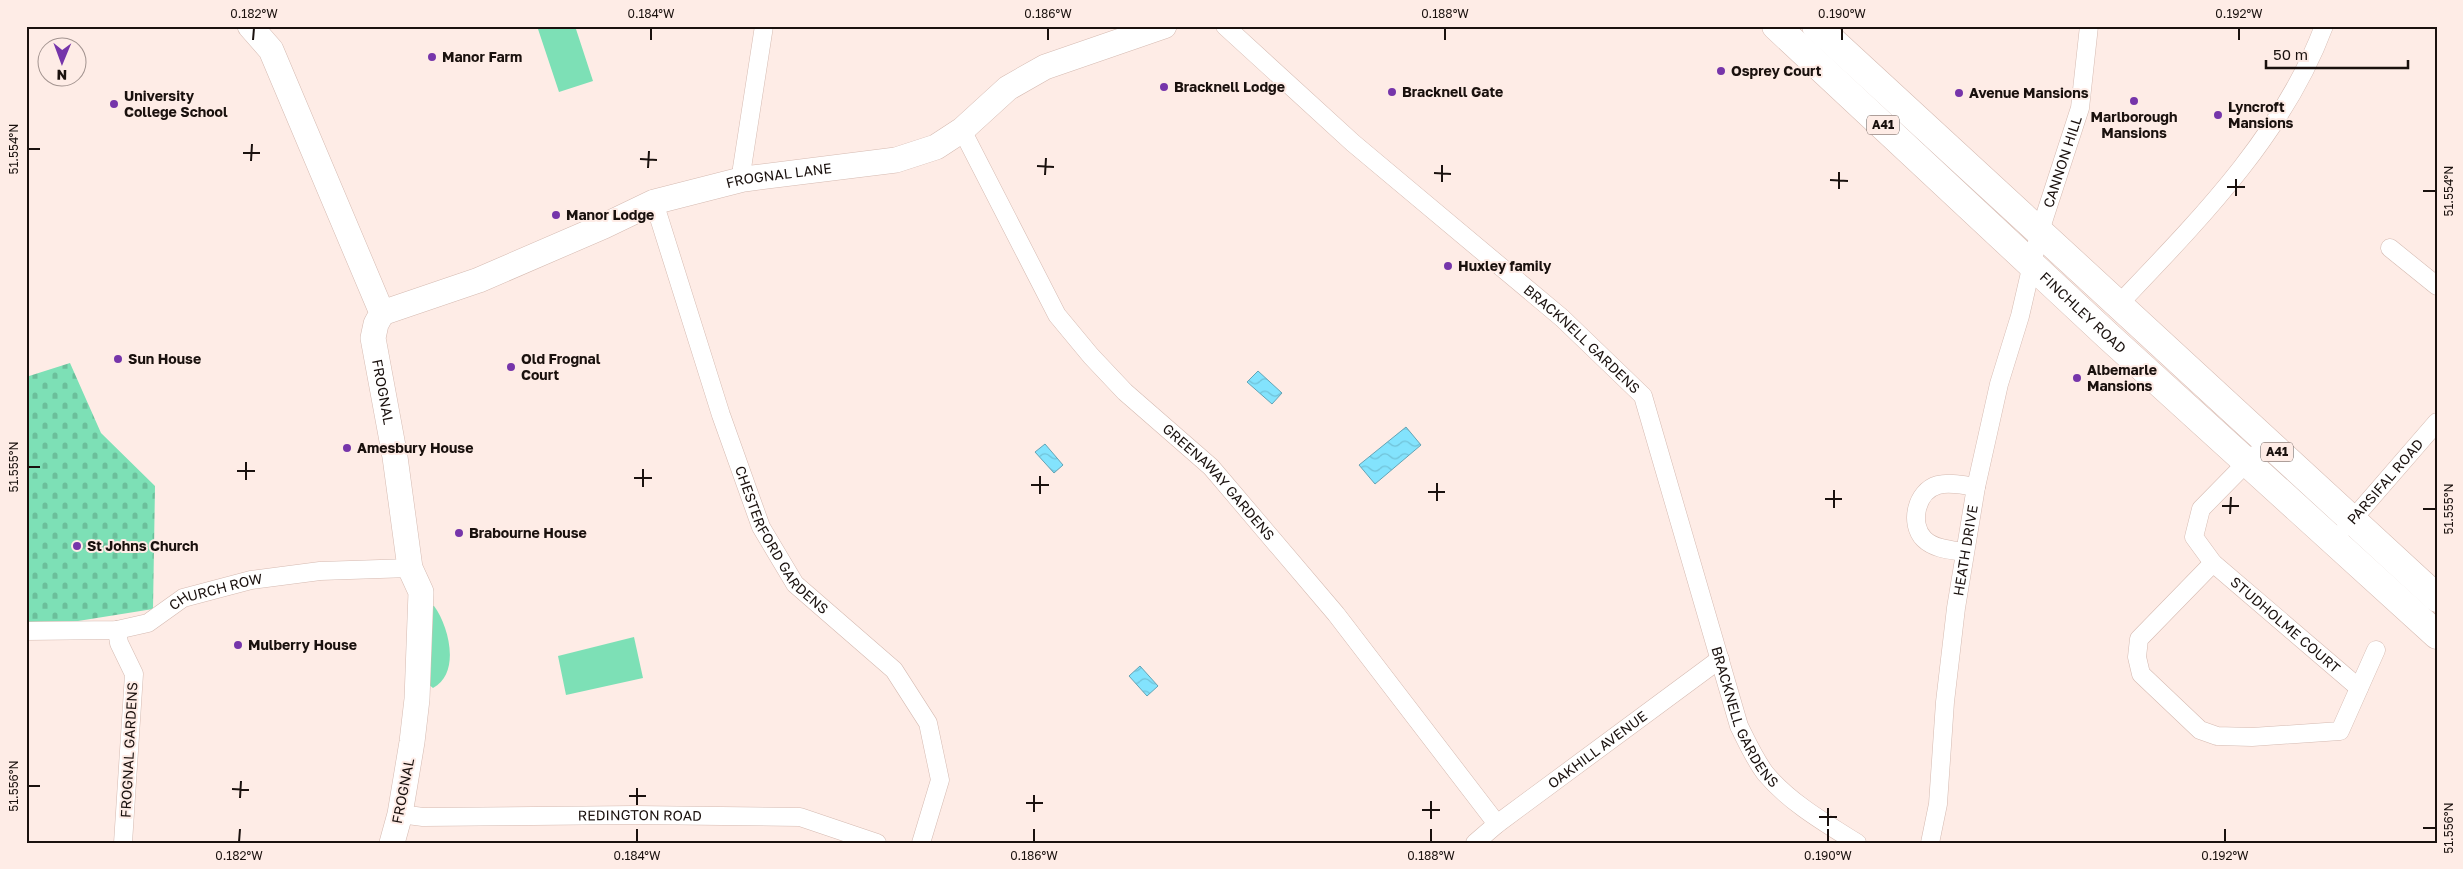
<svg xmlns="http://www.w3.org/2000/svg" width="2463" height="869" font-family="'Golos Text',sans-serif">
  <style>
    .grass { fill: #7de0b6 }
    .cemetery { fill: url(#cemetery-stones) }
    .water { fill: url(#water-waves); stroke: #64a4b5 }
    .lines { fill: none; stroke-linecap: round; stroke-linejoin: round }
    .street-casing { stroke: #d5bab1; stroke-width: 19 }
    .secondary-casing { stroke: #d5bab1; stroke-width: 26 }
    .highway-casing { stroke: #d5bab1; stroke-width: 29 }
    .street { stroke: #fff; stroke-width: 18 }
    .secondary { stroke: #fff; stroke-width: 25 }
    .highway { stroke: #fff; stroke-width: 28 }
    .ticks { fill: none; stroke: #1a110e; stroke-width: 2 }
    .poi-dot { fill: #7635aa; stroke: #feece6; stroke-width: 2 }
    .labels { text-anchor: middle; stroke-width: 4; stroke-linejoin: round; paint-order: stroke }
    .shield { fill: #feece6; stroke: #5e534f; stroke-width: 1 }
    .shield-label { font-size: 12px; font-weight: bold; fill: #1a110e }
    .poi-label { font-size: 14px; font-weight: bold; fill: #1a110e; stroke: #feece6; text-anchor: start }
    .street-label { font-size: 14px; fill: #1a110e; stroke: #feece6 }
    .neatline { fill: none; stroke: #1a110e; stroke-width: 2 }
    .ticks-label { font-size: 12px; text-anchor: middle; fill: #1a110e }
  </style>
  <defs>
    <pattern id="cemetery-stones" width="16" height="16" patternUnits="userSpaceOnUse" patternTransform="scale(1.25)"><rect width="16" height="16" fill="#7de0b6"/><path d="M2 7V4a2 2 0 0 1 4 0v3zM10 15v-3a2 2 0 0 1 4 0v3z" fill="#6bbf9b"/></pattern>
    <pattern id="water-waves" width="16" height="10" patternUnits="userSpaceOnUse" patternTransform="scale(1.25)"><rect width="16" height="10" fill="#83e3fd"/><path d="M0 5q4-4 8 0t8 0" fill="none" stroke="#71c2d8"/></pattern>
  </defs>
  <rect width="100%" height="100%" fill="#feece6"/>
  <path class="grass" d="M537,26H575L593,81L559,92Z
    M429,605L434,606C449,626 461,673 433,688L428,684Z
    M634,637L643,678L566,695L558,656Z"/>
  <path class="cemetery" d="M70,363L101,433L155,486L153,609L78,621L26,622V377Z"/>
  <path class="water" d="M1258,371L1282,393L1272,404L1247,382Z
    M1406,427L1421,445L1375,484L1359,465Z
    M1045,444L1063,465L1054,473L1035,452Z
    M1140,666L1158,686L1147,696L1129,676Z"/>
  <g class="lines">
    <g class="street-casing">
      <g id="street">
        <path id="s1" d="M1225,26L1353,143L1562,318L1643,396L1739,726C1747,742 1754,758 1765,773C1789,802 1825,823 1857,843"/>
        <path id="s2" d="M962,130L1057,315L1091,356L1125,392L1211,467L1336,614L1497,824"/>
        <path d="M744,179L742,168L764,26"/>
        <path id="s3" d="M654,202L721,415L761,527L795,584L894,670L928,723L940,780L921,843"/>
        <path d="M2390,248L2437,286"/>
        <path d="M2118,305C2197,222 2283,136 2324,26"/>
        <path id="s4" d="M2254,455L2201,509L2194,537L2213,563L2359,688"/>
        <path id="s5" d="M2346,527L2437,422"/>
        <path d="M1964,552C1951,550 1934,549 1924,539C1909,524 1916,491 1938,485C1949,482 1965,485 1976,487"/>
        <path d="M2213,563L2139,639L2137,657L2141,674L2200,730L2217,736L2252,737L2340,731L2376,650"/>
        <path d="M117,630L119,643L134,674L123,843"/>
        <path id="s6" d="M26,631L117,630L148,623L183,598L251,580L320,571L410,568"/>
        <path id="s7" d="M400,814L423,817L635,815L800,817L877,843"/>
        <path id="s8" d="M1475,843L1497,824L1720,659"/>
        <path id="s9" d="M1930,843L1938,804L1945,702L1956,608L1976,487L1999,384L2020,316L2039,234L2080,108L2089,26"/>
      </g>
    </g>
    <g class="secondary-casing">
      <g id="secondary">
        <path id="s10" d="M250,26L271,50L382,313L376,324L373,338L395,457L410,568L421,592L417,699L412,742L400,814L392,843"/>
        <path id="s11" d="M382,313L479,280L604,226L654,202L744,179L896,160L936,147L962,130L1008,88L1045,67L1164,26"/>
      </g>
    </g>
    <g class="highway-casing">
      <g id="highway">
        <path id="s12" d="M1776,26L2108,336L2437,635"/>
        <path d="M1816,26L2437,598"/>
      </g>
    </g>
    <use href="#street" class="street"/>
    <use href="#secondary" class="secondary"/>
    <use href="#highway" class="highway"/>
  </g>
  <path class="ticks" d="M253,40L254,28M651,40V28M1048,40V28M1445,40V28M1842,40V28M2239,40V28M28,149H40M243,153H260M640,159L657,160M251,161L252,144M1037,166L1054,167M648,168L649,151M1434,173L1451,174M1045,175L1046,158M1830,180L1848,181M1442,182V165M2227,187H2245M1839,189V172M2423,191H2436M2236,196V179M28,467H40M237,471H255M634,478H652M246,480V462M1031,485H1049M643,487V469M1428,492H1445M1040,494V476M1825,499H1842M1437,501V483M2222,506H2239M1834,508V490M2423,509H2436M2230,514L2231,497M28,786H40M232,789L249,790M629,796H646M240,798L241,781M1026,803H1043M637,805V788M1422,810H1440M1034,812V795M1819,817H1837M1431,819V801M1828,826V808M2423,828H2436M239,842L240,829M637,842V829M1034,842V829M1431,842V829M1828,842V829M2225,842V829"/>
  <g class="poi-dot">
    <circle cx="432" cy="57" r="5"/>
    <circle cx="1721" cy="71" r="5"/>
    <circle cx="1164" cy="87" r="5"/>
    <circle cx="1392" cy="92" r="5"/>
    <circle cx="1959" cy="93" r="5"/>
    <circle cx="2134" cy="101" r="5"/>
    <circle cx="114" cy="104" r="5"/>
    <circle cx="2218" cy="115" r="5"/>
    <circle cx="556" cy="215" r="5"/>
    <circle cx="1448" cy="266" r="5"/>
    <circle cx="118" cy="359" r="5"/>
    <circle cx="511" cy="367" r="5"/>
    <circle cx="2077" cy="378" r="5"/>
    <circle cx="347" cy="448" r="5"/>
    <circle cx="459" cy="533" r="5"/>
    <circle cx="77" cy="546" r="5"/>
    <circle cx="238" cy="645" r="5"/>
  </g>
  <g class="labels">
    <g class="shield">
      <rect x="1867" y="115.5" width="32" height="19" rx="4"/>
      <rect x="2261" y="442.5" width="32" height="19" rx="4"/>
    </g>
    <g class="shield-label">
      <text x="1883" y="129">A41</text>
      <text x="2277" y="456">A41</text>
    </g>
    <g class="poi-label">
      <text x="442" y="62">Manor Farm</text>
      <text x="1731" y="76">Osprey Court</text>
      <text x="1174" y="92">Bracknell Lodge</text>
      <text x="1402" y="97">Bracknell Gate</text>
      <text x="1969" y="98">Avenue Mansions</text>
      <text x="124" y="101">University<tspan x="124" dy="16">College School</tspan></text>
      <text x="2228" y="112">Lyncroft<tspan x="2228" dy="16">Mansions</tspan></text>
      <text x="2134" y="122" text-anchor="middle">Marlborough<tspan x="2134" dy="16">Mansions</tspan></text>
      <text x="566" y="220">Manor Lodge</text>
      <text x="1458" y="271">Huxley family</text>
      <text x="128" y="364">Sun House</text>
      <text x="521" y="364">Old Frognal<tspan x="521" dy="16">Court</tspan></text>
      <text x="2087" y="375">Albemarle<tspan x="2087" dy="16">Mansions</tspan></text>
      <text x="357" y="453">Amesbury House</text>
      <text x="469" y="538">Brabourne House</text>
      <text x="87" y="551">St Johns Church</text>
      <text x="248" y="650">Mulberry House</text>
    </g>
    <g class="street-label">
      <text dy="5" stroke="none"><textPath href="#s9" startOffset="696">CANNON HILL</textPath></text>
      <text dy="5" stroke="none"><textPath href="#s11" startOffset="422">FROGNAL LANE</textPath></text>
      <text dy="5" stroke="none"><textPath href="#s12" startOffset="420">FINCHLEY ROAD</textPath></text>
      <text dy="5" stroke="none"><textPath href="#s1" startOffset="475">BRACKNELL GARDENS</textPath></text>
      <text dy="5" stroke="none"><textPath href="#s10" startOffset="399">FROGNAL</textPath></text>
      <text dy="5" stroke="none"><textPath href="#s5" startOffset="60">PARSIFAL ROAD</textPath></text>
      <text dy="5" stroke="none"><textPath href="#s2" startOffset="441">GREENAWAY GARDENS</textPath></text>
      <text dy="5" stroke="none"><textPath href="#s3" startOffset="364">CHESTERFORD GARDENS</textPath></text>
      <text dy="5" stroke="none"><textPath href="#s9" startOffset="295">HEATH DRIVE</textPath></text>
      <text dy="5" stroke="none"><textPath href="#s6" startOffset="199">CHURCH ROW</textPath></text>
      <text dy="5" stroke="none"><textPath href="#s4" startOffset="232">STUDHOLME COURT</textPath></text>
      <text dy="5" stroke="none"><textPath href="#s1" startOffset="896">BRACKNELL GARDENS</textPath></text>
      <text transform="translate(129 750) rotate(-87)" y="5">FROGNAL GARDENS</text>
      <text dy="5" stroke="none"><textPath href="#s8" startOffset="154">OAKHILL AVENUE</textPath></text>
      <text transform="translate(403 791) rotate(-79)" y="5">FROGNAL</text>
      <text dy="5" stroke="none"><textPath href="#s7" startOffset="240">REDINGTON ROAD</textPath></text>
    </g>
  </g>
  <rect width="2463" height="869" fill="none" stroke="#feece6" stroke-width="55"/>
  <g transform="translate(62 62) rotate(181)"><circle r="24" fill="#feece6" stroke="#a39490"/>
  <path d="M0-4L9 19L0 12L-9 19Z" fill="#7635aa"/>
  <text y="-8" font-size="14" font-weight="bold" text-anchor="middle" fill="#1a110e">N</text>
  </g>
  <path d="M2266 60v8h142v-8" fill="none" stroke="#1a110e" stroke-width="2.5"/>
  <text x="2273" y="60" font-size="15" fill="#1a110e" stroke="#feece6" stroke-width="4" paint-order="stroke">50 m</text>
  <rect x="28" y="28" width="2408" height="814" class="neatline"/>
  <g class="ticks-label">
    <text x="254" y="18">0.182°W</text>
    <text x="651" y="18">0.184°W</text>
    <text x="1048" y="18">0.186°W</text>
    <text x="1445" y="18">0.188°W</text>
    <text x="1842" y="18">0.190°W</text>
    <text x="2239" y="18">0.192°W</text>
    <text transform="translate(14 149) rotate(-90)" y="4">51.554°N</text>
    <text transform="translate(2449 191) rotate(-90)" y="4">51.554°N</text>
    <text transform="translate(14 467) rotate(-90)" y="4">51.555°N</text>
    <text transform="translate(2449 509) rotate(-90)" y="4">51.555°N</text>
    <text transform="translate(14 786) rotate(-90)" y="4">51.556°N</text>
    <text transform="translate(2449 828) rotate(-90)" y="4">51.556°N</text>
    <text x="239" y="860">0.182°W</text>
    <text x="637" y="860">0.184°W</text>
    <text x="1034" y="860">0.186°W</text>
    <text x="1431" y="860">0.188°W</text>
    <text x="1828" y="860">0.190°W</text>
    <text x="2225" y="860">0.192°W</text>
  </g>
</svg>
